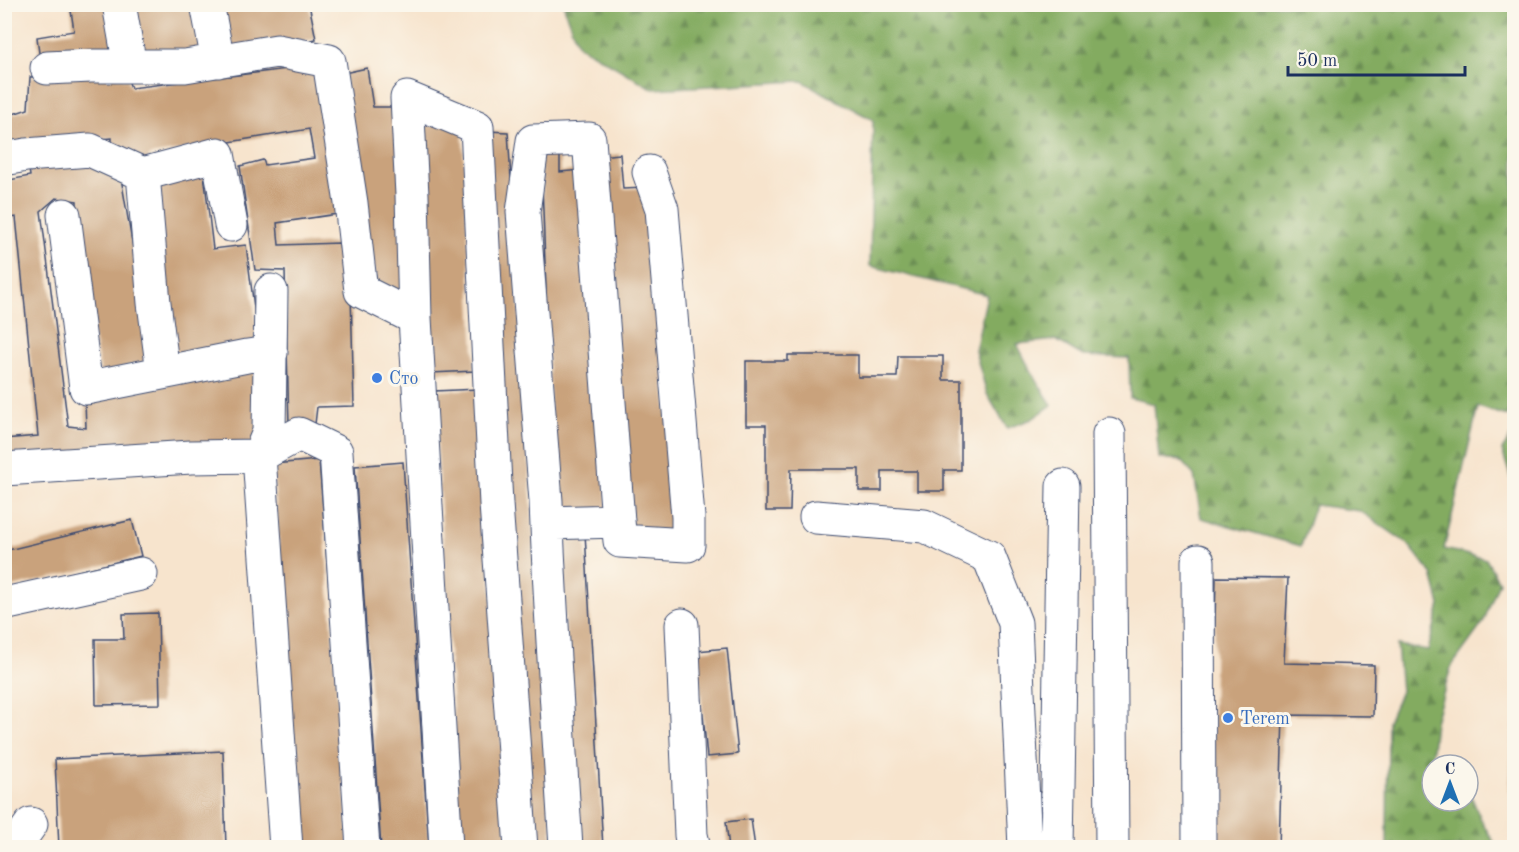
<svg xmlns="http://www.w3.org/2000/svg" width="1519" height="852" font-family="'Old Standard TT',serif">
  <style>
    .forest { fill: url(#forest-firs); stroke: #4f6d60; stroke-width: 1.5 }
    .building { fill: #c9a27b }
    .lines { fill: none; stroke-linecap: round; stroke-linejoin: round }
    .minor-casing { stroke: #3c4a6f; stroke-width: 35 }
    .minor { stroke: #fff; stroke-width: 33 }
    .shop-dot { fill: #3f7fe0; stroke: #fbf7ec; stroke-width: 2 }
    .labels { text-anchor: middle; stroke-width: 6; stroke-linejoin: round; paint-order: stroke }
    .shop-label { font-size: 18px; fill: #366cbe; stroke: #fbf7ec; text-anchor: start }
  </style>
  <defs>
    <pattern id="forest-firs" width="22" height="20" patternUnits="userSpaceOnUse" patternTransform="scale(1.5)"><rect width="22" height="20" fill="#83ab61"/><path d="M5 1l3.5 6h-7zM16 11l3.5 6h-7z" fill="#6a8c53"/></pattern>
  </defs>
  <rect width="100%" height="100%" fill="#fbf7ec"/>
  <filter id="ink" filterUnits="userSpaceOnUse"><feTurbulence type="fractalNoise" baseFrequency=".0167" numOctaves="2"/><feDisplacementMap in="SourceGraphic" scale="12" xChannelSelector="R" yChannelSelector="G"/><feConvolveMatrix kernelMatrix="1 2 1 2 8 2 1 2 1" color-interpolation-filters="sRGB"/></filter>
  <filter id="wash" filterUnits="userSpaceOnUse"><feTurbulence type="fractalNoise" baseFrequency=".008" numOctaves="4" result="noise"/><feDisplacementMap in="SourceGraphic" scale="24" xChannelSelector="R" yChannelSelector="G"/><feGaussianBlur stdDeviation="1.35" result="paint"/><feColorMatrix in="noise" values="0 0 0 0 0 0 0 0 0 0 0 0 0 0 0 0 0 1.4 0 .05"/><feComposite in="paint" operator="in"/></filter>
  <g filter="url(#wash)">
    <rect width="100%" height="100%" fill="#f7e4cd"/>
    <path class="forest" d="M564,5H1514V418L1478,407L1444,549L1486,559L1499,582L1483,623L1451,667L1435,722L1430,768L1432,769V801H1468V794L1471,796L1483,824L1497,847H1387L1388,722L1401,691L1397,645L1428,650L1440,605L1432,574L1408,544L1360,511L1315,505L1301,546L1201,518L1194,475L1180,460L1159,458L1154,404L1130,398L1129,358L1083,356L1056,340L1017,344L1033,375L1052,405L1032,419L1007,428L987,394L975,351L987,295L870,266L873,120L802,81L653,89L578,45L566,14Z
      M1514,431V480L1511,479L1502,450Z"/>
    <g id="blocks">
      <path class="building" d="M70,4H107L114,50L40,61L37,37L74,31Z
        M130,4H194L202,53L140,63Z
        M217,4H309L316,39L228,57Z
        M320,65L344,213L277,223L279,245L340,243L350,258L354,406L317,407L315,424L289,426L285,271L255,270L240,166L263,160L265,165L314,158L309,129L150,155L148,160L131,164L128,149L112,148V138L4,147V117L28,109L30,77L110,75L128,80L131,88Z
        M367,68L373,107H400L410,292L382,299L360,214L344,73Z
        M462,124L475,371L430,373L417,126Z
        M486,131L508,132L553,848H530Z
        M560,150V172L582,170L607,511L557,513L551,421L542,184L538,151Z
        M620,154L623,189L645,188L679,533L629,531L599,156Z
        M100,161L120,172L152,359L101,374L77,251V201L56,198L41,211L68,426L86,428L85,401L256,368L259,444L4,459V439L38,436L16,217L4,219V181L30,176L28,162Z
        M204,174L213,249L246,245L259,347L167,359L152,180Z
        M788,355H858V377H897L898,356H943V380H961V470H944V491H917V471H882V491H859V469H791L790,511H766V425H746V361H788Z
        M479,389L508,848H461L434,391Z
        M319,460L349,848H301L273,464Z
        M403,462L429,848H381L355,466Z
        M132,520L141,556L4,589V551Z
        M585,533L603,848H580L559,534Z
        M1216,577L1288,578L1284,663L1374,665L1373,716L1283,715L1279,848H1210Z
        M158,613L160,704L96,705L95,639H124L123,614Z
        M727,648L738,754L707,757L697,651Z
        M1513,724H1514V792H1509Z
        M223,751L226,848H146V846L59,848L55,759Z
        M751,819L755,848H729L726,822Z"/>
    </g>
  </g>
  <g filter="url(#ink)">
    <use href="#blocks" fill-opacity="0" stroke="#3c4a6f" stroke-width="1.5"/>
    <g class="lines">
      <g class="minor-casing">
        <path id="minor" d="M119,4L130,66
          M207,4L218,61
          M47,68L91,66H185L277,51L329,61L351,203L361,291L415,318
          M4,159L26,155L90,150L143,174L154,303L163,372
          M143,174L218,154L231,225
          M64,215L86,388L247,356L271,353
          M271,291L269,432L259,456L286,848
          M1109,434L1112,848
          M4,469L191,457L259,456L299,434L336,452L363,848
          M816,517L924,526L989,557L1015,623L1025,848
          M618,521L620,541L688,545V517L662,209L649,172
          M547,523L618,521L589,139L533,141L523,212L546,501C550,616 559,732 566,848
          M1198,561L1199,848
          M4,604L141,574
          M682,625L691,835L694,848
          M14,848L31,824
          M446,848L415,318L412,195L407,98L477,127L496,504L521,848
          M1057,848L1063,486"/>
      </g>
      <use href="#minor" class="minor"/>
    </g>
  </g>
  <g class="shop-dot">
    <circle cx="377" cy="378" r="6"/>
    <circle cx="1228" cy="718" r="6"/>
  </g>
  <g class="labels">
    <g class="shop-label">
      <text x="389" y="384">Сто</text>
      <text x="1240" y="724">Terem</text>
    </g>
  </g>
  <rect width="1519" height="852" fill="none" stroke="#fbf7ec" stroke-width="24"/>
  <g transform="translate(1450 783)"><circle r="28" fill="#fbf7ec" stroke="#a1a7b3" stroke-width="1.5"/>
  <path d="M0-4.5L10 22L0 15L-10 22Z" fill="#1f6fb2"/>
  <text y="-9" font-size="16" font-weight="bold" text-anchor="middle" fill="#1b2f5e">С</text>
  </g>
  <path d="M1288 66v9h177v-9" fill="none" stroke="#1b2f5e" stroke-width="3"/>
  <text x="1297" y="66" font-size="18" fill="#1b2f5e" stroke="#fbf7ec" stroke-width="4.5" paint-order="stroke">50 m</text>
</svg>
